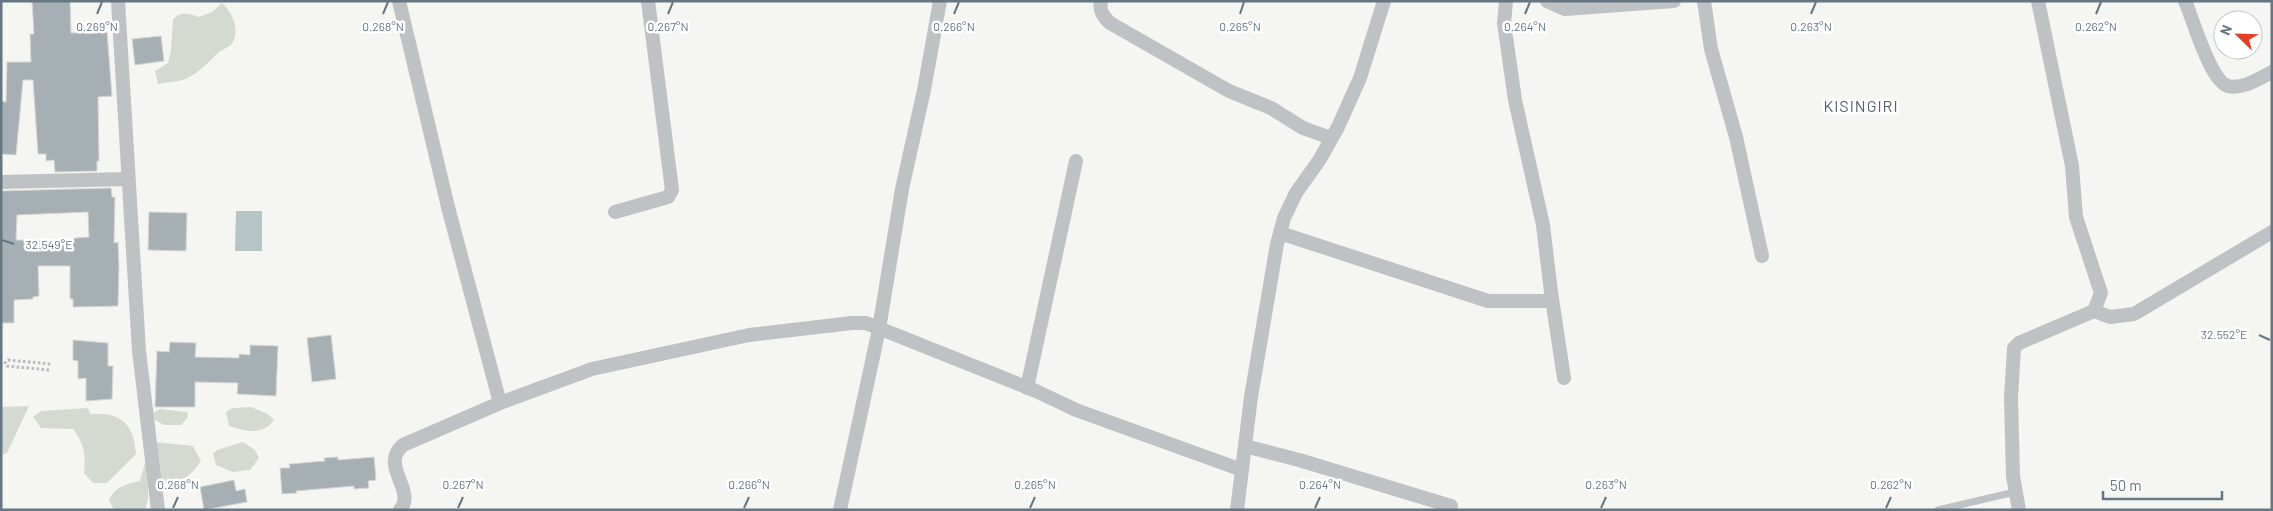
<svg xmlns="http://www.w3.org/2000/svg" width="2273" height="511" font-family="Barlow,sans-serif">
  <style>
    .green { fill: #d5dad0 }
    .water { fill: #b5c4c7 }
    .building { fill: #a6b0b4; stroke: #d6d6d4; fill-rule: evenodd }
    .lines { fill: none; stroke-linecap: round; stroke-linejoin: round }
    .path { stroke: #b8bbbd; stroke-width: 3; stroke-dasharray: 2.5 2.5; stroke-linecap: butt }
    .service { stroke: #bec2c5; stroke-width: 7 }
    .minor { stroke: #bec2c5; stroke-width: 14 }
    .ticks { fill: none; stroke: #647782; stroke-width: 2 }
    .labels { text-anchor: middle; stroke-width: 5; stroke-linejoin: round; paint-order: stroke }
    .quarter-label { font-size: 16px; letter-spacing: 1px; fill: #526067; stroke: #fff }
    .ticks-label { font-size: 12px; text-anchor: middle; fill: #647782; stroke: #fff; stroke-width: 5; stroke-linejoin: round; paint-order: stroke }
  </style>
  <rect width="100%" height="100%" fill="#f5f5f1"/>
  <path class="green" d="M222,3C233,13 241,31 231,45C228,48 222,49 218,53C209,62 200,71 188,78C180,82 167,82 158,84L155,71L168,63L171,50L173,19C182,11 188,13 199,17L212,12Z
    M29,406L7,453L1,455V407Z
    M251,407L268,414L274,420C263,436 244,431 229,426L226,412L233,408Z
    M88,408L90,414C120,412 134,423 136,454L107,483H93L84,473C86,455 84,443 73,429L41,428L33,417L41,411Z
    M160,409L187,412L188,417L181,425H164L155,420L153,413Z
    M146,441L193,446L201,461C185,484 175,484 148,487V500L145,510H114L109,500C116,486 126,484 140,481L147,456L143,445Z
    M243,442L255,450L259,458L250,470L233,472L216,465L213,454L217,450Z"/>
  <path class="water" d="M236,211H262V251H235Z"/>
  <path class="building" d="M32,1H70L71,33L107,32L112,96L98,97L99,161H97V171L55,172L54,160L46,161V154H38L33,80H23L16,155L1,154V101L6,102L7,62H31L30,34H34Z
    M161,36L164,61L135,65L132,39Z
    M111,188L112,197H115L114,243L118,242L119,266L118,306L73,307V299H70V266H38L39,296L33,297V299L14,300V323H1V191ZM88,212L89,237L76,238L68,241L16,240L17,215Z
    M149,212L187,213L186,251L148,250Z
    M331,335L336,379L312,382L307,338Z
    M73,340L108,343V366H113L112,399L86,401V378L78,379V361L73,360Z
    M170,342L196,343L195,357L239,358V354L250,355V345L278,346L276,396L237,394L238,383L195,382V407H155L157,351L169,352Z
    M338,457V460L374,457L376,480L368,481L369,488L354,489V486L296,491L297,493L282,494L280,468H290L289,464L325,461L324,458Z
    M234,480L236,491L245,489L247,502L204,510L200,487Z"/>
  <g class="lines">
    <path class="path" d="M49,370L7,366L5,363L8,360L51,364"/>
    <path class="service" d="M1938,510L2015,492"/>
    <path class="minor" d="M118,1L139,351L158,510
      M399,1L448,207L500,403
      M1101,1C1099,11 1103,16 1110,23L1229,91L1271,108L1303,128L1331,138
      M1506,1L1504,23L1515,100L1543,225L1551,292L1564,378
      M1547,1L1565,9L1674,1
      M1704,1L1711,49L1736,137L1762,256
      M2185,1C2193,19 2210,81 2228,86C2242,90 2260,78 2272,72
      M1,182L128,179
      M615,212L668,197L672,190L648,1
      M1280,233L1488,301H1552
      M2094,311L2110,317L2134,314L2272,232
      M1027,388L1076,161
      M1245,446L1299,460L1451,506
      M400,510C417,490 379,466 403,445L500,403L592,369L749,335L852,323H866L1036,391L1076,410L1242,470
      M840,510L879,329L902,189L924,90L940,1
      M1237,510L1251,397L1277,244L1284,218L1296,193L1320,159L1338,127L1360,78L1384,1
      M2019,510L2013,476L2011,398L2014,348L2019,343L2094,311L2101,293L2076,217L2072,166L2038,1"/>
  </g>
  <path class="ticks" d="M97,14L102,2M383,14L388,2M668,14L673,2M954,14L959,2M1240,14L1244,2M1525,14L1530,2M1811,14L1816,2M2096,14L2101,2M2,240L14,244M2259,335L2270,340M173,508L178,497M458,508L463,497M744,508L749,497M1030,508L1035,497M1315,508L1320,497M1601,508L1606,497M1886,508L1891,497"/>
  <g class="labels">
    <g class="quarter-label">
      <text x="1861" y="112">KISINGIRI</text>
    </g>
  </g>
  <g class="ticks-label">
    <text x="97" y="31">0.269°N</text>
    <text x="668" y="31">0.267°N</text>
    <text x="383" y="31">0.268°N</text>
    <text x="954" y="31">0.266°N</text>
    <text x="1240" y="31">0.265°N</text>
    <text x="1525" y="31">0.264°N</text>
    <text x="1811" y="31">0.263°N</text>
    <text x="2096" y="31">0.262°N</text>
    <text x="49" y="249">32.549°E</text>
    <text x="2224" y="339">32.552°E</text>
    <text x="178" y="489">0.268°N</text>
    <text x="463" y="489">0.267°N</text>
    <text x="749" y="489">0.266°N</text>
    <text x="1035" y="489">0.265°N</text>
    <text x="1320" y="489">0.264°N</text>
    <text x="1606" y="489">0.263°N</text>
    <text x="1891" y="489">0.262°N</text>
  </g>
  <rect width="2273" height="511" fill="none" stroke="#647782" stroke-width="5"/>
  <g transform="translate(2238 35) rotate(293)"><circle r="24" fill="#ffffff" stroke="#c1c9cd"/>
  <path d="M0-4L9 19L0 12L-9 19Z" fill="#e33f23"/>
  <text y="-8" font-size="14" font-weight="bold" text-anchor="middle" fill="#647782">N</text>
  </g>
  <path d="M2103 491v8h119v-8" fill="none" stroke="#647782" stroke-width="2.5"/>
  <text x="2110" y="491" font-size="15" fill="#647782" stroke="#ffffff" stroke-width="4" paint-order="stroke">50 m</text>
</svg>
